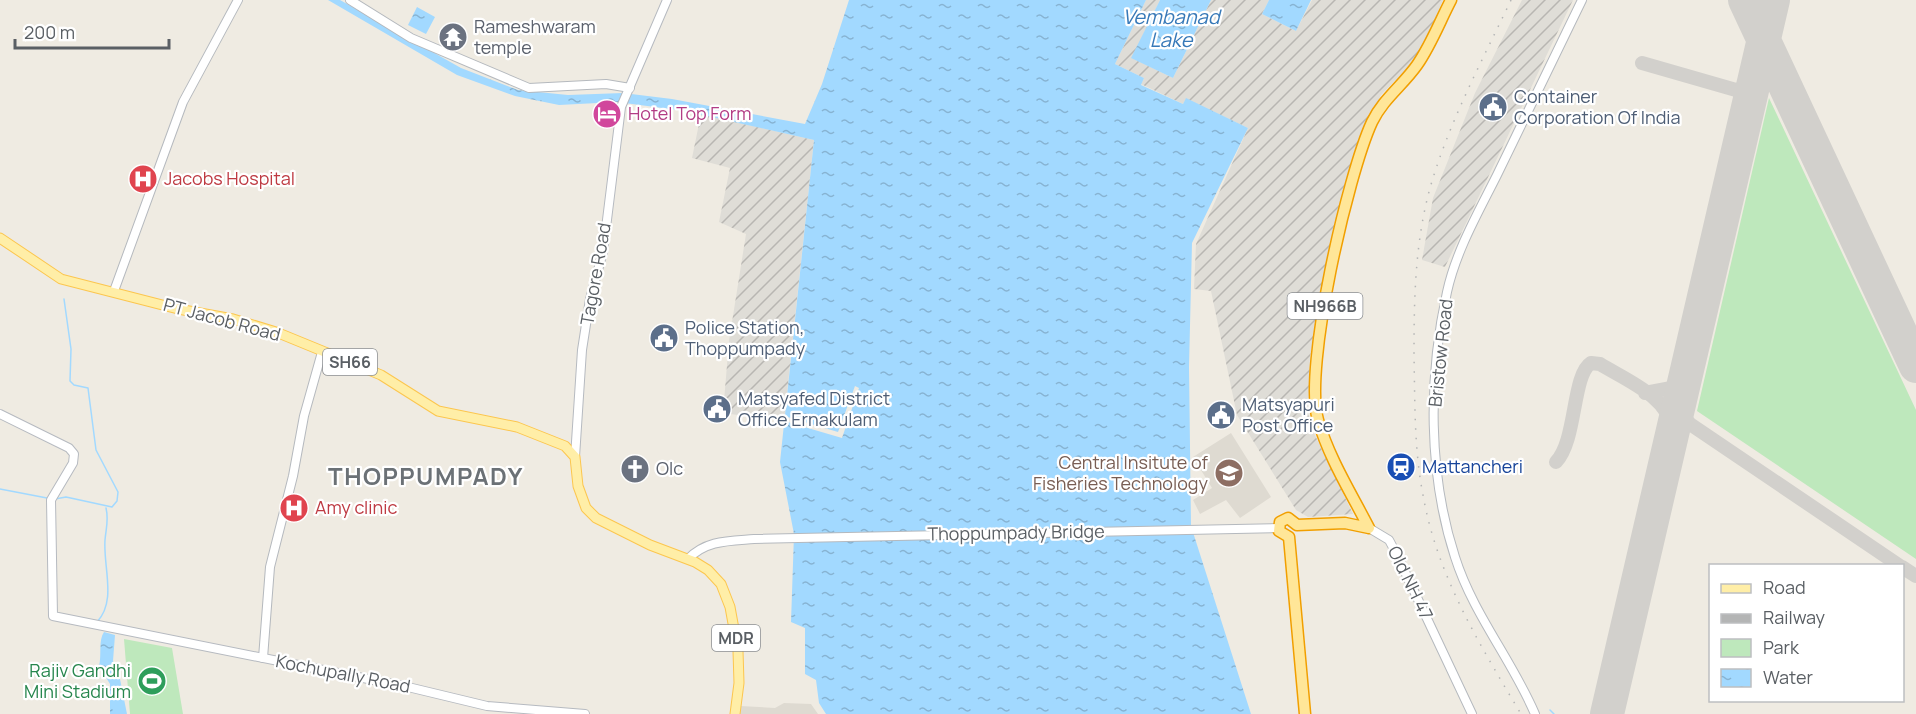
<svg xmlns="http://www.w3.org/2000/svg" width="1916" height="714" font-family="Manrope,sans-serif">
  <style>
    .industrial { fill: url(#industrial-furrows) }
    .education { fill: #dedad1 }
    .park { fill: #bee8bc }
    .water { fill: url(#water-ripples) }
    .pier { fill: #efebe2 }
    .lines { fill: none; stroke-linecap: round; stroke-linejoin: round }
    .stream { stroke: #a2d9ff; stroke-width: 1.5 }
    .taxiway { stroke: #d2d0cc; stroke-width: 14 }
    .runway { stroke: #d2d0cc; stroke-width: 34 }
    .tertiary-casing { stroke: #b5b9be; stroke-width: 10 }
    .secondary-casing { stroke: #b6bac0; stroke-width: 10 }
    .primary-casing { stroke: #fcc64e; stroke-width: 11 }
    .trunk-casing { stroke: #f19f00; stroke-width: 13 }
    .tertiary { stroke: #fff; stroke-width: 8 }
    .secondary { stroke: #fff; stroke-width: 8 }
    .primary { stroke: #ffeea7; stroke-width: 9 }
    .trunk { stroke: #ffe698; stroke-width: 10 }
    .rail { stroke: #b4b5b5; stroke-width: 1.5; stroke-dasharray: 1.5 8; stroke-linecap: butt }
    .labels { text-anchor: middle; stroke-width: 4.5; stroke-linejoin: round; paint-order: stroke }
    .shield { fill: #fff; stroke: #8c8f92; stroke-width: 1.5 }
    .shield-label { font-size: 16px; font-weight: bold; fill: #5a5f64 }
    .worship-label { font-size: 18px; fill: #5b616d; stroke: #fff; text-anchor: start }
    .service-label { font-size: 18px; fill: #4e5e75; stroke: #fff; text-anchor: start }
    .hotel-label { font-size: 18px; fill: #b23c85; stroke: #fff; text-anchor: start }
    .health-label { font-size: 18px; fill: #be3a42; stroke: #fff; text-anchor: start }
    .street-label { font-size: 18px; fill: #5a5f64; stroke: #fff }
    .education-label { font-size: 18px; fill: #785e54; stroke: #fff; text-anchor: end }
    .transit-label { font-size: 18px; fill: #164399; stroke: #fff; text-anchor: start }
    .leisure-label { font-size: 18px; fill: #27864d; stroke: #fff; text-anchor: end }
    .water-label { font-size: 20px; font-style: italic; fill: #3779b8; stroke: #fff }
    .district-label { font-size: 24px; font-weight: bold; letter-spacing: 1.5px; fill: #6b7176; stroke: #fff }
  </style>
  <defs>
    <pattern id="industrial-furrows" width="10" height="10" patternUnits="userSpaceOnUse" patternTransform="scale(1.5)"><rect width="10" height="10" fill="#dfddd7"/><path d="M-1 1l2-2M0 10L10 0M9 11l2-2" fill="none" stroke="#b8b6b2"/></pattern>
    <pattern id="water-ripples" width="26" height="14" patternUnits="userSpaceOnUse" patternTransform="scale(1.5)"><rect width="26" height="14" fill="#a2d9ff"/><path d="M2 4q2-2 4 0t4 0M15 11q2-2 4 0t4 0" fill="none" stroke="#87b3d2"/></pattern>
  </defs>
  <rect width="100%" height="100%" fill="#efebe2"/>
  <path class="industrial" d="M1146,0H1160L1132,58L1173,78L1211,0H1269L1262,14L1296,31L1312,0H1443L1419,56L1381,95L1367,125L1310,356L1308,413L1313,431L1353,514L1308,517L1296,510L1237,415L1211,291L1194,289L1196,244L1248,128L1186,99L1183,104L1141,84L1144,78L1115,64Z
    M1522,0H1573L1445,267L1422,260L1433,198L1475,93Z
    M701,114L814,140L784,421L723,413L729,341L746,234L719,222L730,168L692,158Z"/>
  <path class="education" d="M1231,433L1271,497L1240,518L1226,500L1200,514L1193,500L1212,488L1193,457Z
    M784,703L811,704L818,714H739L740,706L775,708Z"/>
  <path class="park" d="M1769,98L1916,410V559L1697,411Z
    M124,639L172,648L183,714H130Z"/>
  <path class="water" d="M328,0H340L461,68L518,90L568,95L623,93L672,99L805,124L822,84L849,0H1146L1115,64L1144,78L1141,85L1183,104L1186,98L1248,128L1192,243L1189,367L1191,526L1251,714H826L819,703L816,680L805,674V628L791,622L794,534L780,462L814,140L685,111L617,102L559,105L515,96L457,75Z
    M1160,0H1211L1173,78L1131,58Z
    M1269,0H1311L1296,31L1262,14Z
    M417,7L435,17L426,34L408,25Z
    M104,632L115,635L113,661L118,669L127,714H110V684L99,666C102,655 98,641 104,632Z"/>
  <path class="pier" d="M855,386L859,388L842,438L784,421V416L838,432Z"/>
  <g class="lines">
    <path class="stream" d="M0,489L47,498
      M55,499L66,497L112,507L117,501L118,492L96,450L88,388L74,385L70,381L71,349L64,299
      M97,622C117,601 103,567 105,540C106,528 109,520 106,508
      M1550,710L1554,714"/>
    <path class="taxiway" d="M1642,63L1736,90L1743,96L1747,108
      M1736,90L1745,88L1754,79
      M1645,393L1682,386
      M1678,402L1680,413L1690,424
      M1672,429L1678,421L1690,424L1900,566
      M1556,462C1577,440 1572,375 1591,363L1600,364C1626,380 1669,397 1672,429
      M1902,567L1916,576"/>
    <path class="runway" d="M1745,0L1916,366
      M1607,714L1773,0"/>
    <g class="tertiary-casing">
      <path id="tertiary" d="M350,0L411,38L529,88L606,84L630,88
        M114,291L183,102L238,0
        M1369,528L1389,540L1397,555L1472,714
        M688,559C706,540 729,541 754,539L1279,528
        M263,658L270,567L293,476L304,416L322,352
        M1535,714C1512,660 1473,614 1455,557C1428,474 1428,377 1447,292C1456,251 1478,213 1497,175C1525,117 1554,58 1582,0"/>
    </g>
    <g class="secondary-casing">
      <path id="secondary" d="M0,414L69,448L74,454L73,463L51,500L53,616L408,687L487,706L585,714
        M575,457L582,350L590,299L603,252L621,107L667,0"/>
    </g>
    <g class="primary-casing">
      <path id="primary" d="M0,238L61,279L178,309L233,319L276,332L381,375L438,411L517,427L565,446L575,457L578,486L586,508L596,518L650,545L695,562L708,570L721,584L730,607L738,651L739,683L735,714"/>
    </g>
    <g class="trunk-casing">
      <path id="trunk" d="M1297,525L1345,523L1369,528
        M1369,528C1351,493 1329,458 1318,420C1303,368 1348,174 1372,122C1383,99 1403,85 1417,65C1431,45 1440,21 1451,0
        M1289,537L1305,714
        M1289,537L1279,531L1280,522L1288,518L1297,525"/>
    </g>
    <use href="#tertiary" class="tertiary"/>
    <use href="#secondary" class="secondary"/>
    <use href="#primary" class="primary"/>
    <use href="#trunk" class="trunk"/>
    <path class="rail" d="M1511,0C1482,61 1449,122 1430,188C1415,243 1414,298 1414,355C1415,402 1414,449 1423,495C1437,576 1480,645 1521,714"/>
  </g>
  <defs>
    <g id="temple-disc" transform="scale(1.5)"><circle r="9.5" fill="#6b7280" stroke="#fff"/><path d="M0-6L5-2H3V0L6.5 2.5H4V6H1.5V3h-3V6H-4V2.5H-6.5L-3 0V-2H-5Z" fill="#fff"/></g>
    <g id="civic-disc" transform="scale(1.5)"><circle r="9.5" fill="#5c6f8a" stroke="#fff"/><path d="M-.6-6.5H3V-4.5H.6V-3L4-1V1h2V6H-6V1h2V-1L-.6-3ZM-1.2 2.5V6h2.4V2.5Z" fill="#fff"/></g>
    <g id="hotel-disc" transform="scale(1.5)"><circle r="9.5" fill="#d1479c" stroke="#fff"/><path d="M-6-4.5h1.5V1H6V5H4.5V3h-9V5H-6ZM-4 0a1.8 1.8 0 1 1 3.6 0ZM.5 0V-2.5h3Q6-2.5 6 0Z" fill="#fff"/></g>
    <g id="hospital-disc" transform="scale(1.5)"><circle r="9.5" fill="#e0444e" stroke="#fff"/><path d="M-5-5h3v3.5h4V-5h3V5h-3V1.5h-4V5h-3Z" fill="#fff"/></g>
    <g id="station-disc" transform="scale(1.5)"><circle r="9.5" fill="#1a4fb4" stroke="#fff"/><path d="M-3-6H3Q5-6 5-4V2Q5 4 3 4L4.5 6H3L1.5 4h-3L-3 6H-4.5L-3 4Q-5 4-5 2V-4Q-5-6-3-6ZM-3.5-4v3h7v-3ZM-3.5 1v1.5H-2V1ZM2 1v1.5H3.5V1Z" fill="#fff"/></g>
    <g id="church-disc" transform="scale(1.5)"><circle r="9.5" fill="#6b7280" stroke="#fff"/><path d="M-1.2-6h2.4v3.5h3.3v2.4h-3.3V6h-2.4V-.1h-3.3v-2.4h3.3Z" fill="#fff"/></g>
    <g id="university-disc" transform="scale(1.5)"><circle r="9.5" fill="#8d6e63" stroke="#fff"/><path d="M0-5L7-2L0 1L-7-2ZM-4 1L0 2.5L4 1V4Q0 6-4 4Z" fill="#fff"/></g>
    <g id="stadium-disc" transform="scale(1.5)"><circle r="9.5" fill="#2e9e5b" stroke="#fff"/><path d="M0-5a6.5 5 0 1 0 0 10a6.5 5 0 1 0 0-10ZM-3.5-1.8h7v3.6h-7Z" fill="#fff"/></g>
  </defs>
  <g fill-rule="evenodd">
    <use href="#temple-disc" x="453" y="37"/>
    <use href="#civic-disc" x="1493" y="107"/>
    <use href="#hotel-disc" x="607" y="114"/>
    <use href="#hospital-disc" x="143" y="179"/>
    <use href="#civic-disc" x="664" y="338"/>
    <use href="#civic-disc" x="717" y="409"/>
    <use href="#civic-disc" x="1221" y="415"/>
    <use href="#station-disc" x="1401" y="467"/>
    <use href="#church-disc" x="635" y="469"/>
    <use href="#university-disc" x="1229" y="473"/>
    <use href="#hospital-disc" x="294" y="508"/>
    <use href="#stadium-disc" x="152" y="681"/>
  </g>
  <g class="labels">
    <g class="shield">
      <rect x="1287.5" y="293" width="75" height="26" rx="4.5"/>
      <rect x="323" y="349" width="54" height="26" rx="4.5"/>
      <rect x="712" y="625" width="48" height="26" rx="4.5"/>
    </g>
    <g class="shield-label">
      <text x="1325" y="312">NH966B</text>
      <text x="350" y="368">SH66</text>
      <text x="736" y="644">MDR</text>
    </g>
    <g class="worship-label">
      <text x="474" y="33">Rameshwaram<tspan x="474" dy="21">temple</tspan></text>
      <text x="656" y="475">Olc</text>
    </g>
    <g class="service-label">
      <text x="1514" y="103">Container<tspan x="1514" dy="21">Corporation Of India</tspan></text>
      <text x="685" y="334">Police Station,<tspan x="685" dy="21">Thoppumpady</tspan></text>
      <text x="738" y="405">Matsyafed District<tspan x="738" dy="21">Office Ernakulam</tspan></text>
      <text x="1242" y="411">Matsyapuri<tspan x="1242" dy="21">Post Office</tspan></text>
    </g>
    <g class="hotel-label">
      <text x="628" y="120">Hotel Top Form</text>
    </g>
    <g class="health-label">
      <text x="164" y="185">Jacobs Hospital</text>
      <text x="315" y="514">Amy clinic</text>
    </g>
    <g class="street-label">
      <text transform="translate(596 274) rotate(-80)" y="6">Tagore Road</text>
      <text transform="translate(222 320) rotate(15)" y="6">PT Jacob Road</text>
      <text transform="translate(1441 353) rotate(-84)" y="6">Bristow Road</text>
      <text transform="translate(1016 533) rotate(-1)" y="6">Thoppumpady Bridge</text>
      <text transform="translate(1410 583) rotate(64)" y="6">Old NH 47</text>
      <text transform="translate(343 674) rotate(11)" y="6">Kochupally Road</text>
    </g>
    <g class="education-label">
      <text x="1208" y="469">Central Insitute of<tspan x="1208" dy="21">Fisheries Technology</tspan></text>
    </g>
    <g class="transit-label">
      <text x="1422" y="473">Mattancheri</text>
    </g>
    <g class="leisure-label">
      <text x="131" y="677">Rajiv Gandhi<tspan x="131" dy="21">Mini Stadium</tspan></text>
    </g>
    <g class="water-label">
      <text x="1171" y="24">Vembanad<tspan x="1171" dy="23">Lake</tspan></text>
    </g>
    <g class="district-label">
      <text x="426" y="485">THOPPUMPADY</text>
    </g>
  </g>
  <rect x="1709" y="564" width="195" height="138" fill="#ffffff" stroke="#bdbfc1" stroke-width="1.5"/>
  <rect x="1721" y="584" width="30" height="9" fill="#ffeea7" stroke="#bdbfc1" stroke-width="1.5"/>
  <text x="1763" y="594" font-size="18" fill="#5a5f64">Road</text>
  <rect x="1721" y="614" width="30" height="9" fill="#b4b5b5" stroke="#bdbfc1" stroke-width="1.5"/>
  <text x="1763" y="624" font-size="18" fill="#5a5f64">Railway</text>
  <rect x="1721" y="639" width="30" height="18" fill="#bee8bc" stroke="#bdbfc1" stroke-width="1.5"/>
  <text x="1763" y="654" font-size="18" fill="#5a5f64">Park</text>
  <rect x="1721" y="669" width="30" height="18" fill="url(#water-ripples)" stroke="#bdbfc1" stroke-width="1.5"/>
  <text x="1763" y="684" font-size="18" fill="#5a5f64">Water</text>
  <path d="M15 39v9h154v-9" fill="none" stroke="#5a5f64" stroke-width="3"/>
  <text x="24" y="39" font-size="18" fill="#5a5f64" stroke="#ffffff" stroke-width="4.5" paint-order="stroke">200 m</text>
</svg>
